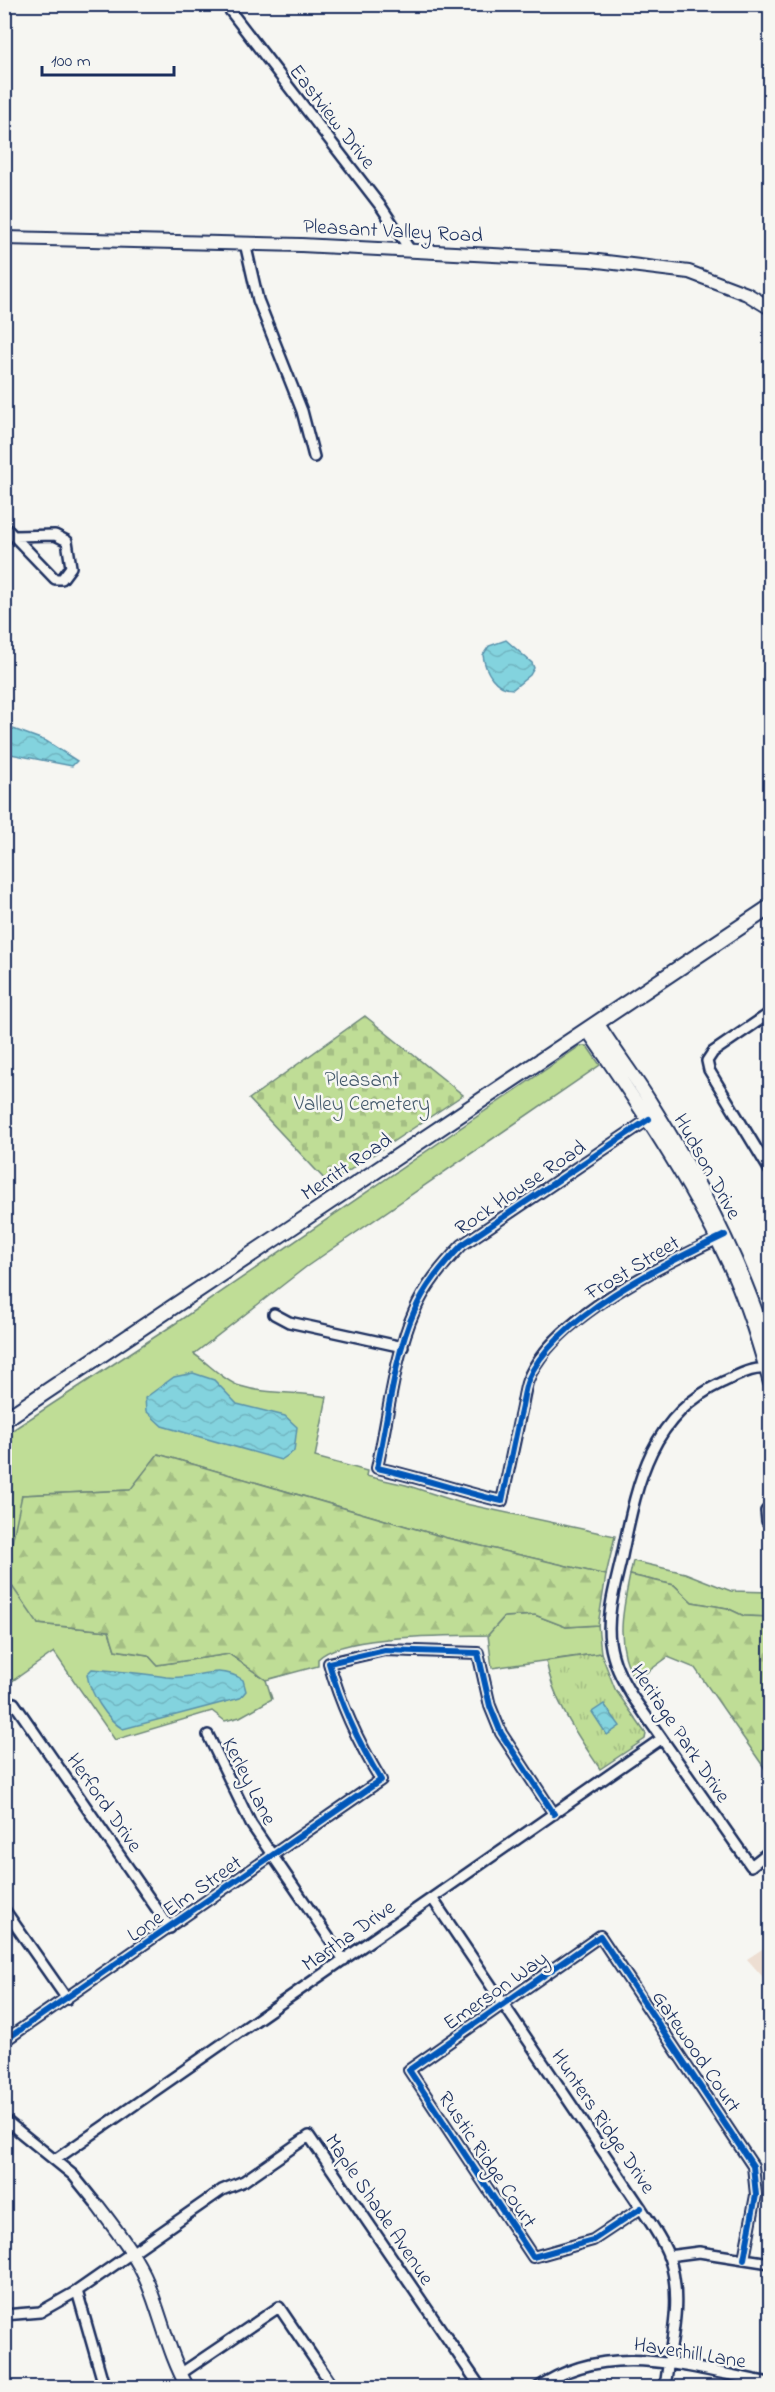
<svg xmlns="http://www.w3.org/2000/svg" width="775" height="2392" font-family="'Indie Flower',sans-serif">
  <style>
    .built { fill: #edded2 }
    .grass { fill: #bfdd96; stroke: #6d867a; stroke-width: 1.5 }
    .forest { fill: url(#forest-firs); stroke: #6d867a; stroke-width: 1.5 }
    .cemetery { fill: url(#cemetery-stones); stroke: #6d867a; stroke-width: 1.5 }
    .park { fill: url(#park-tufts); stroke: #6d867a; stroke-width: 1.5 }
    .water { fill: url(#water-waves); stroke: #5991ab; stroke-width: 1.5 }
    .lines { fill: none; stroke-linecap: round; stroke-linejoin: round }
    .minor-casing { stroke: #1b2f5e; stroke-width: 14 }
    .tertiary-casing { stroke: #1b2f5e; stroke-width: 16 }
    .secondary-casing { stroke: #1b2f5e; stroke-width: 18 }
    .minor { stroke: #f6f6f2; stroke-width: 9 }
    .tertiary { stroke: #f6f6f2; stroke-width: 12 }
    .secondary { stroke: #f6f6f2; stroke-width: 14 }
    .cycleway-casing { stroke: #f6f6f2; stroke-width: 10 }
    .cycleway { stroke: #0057b8; stroke-width: 6 }
    .labels { text-anchor: middle; stroke-width: 5; stroke-linejoin: round; paint-order: stroke }
    .street-label { font-size: 21px; fill: #1b2f5e; stroke: #f6f6f2 }
    .park-label { font-size: 21px; fill: #445a6c; stroke: #f6f6f2 }
  </style>
  <defs>
    <pattern id="forest-firs" width="22" height="20" patternUnits="userSpaceOnUse" patternTransform="scale(1.5)"><rect width="22" height="20" fill="#bfdd96"/><path d="M5 1l3.5 6h-7zM16 11l3.5 6h-7z" fill="#a4be84"/></pattern>
    <pattern id="cemetery-stones" width="16" height="16" patternUnits="userSpaceOnUse" patternTransform="scale(1.5)"><rect width="16" height="16" fill="#bfdd96"/><path d="M2 7V4a2 2 0 0 1 4 0v3zM10 15v-3a2 2 0 0 1 4 0v3z" fill="#a4be84"/></pattern>
    <pattern id="park-tufts" width="24" height="20" patternUnits="userSpaceOnUse" patternTransform="scale(1.5)"><rect width="24" height="20" fill="#bfdd96"/><path d="M3 7l-1-3M5 7V3M7 7l1-3M15 17l-1-3M17 17v-4M19 17l1-3" fill="none" stroke="#a4be84"/></pattern>
    <pattern id="water-waves" width="16" height="10" patternUnits="userSpaceOnUse" patternTransform="scale(1.5)"><rect width="16" height="10" fill="#83d3de"/><path d="M0 5q4-4 8 0t8 0" fill="none" stroke="#71b5c1"/></pattern>
  </defs>
  <rect width="100%" height="100%" fill="#f6f6f2"/>
  <filter id="ink" filterUnits="userSpaceOnUse"><feTurbulence type="fractalNoise" baseFrequency=".0167" numOctaves="2"/><feDisplacementMap in="SourceGraphic" scale="12" xChannelSelector="R" yChannelSelector="G"/><feConvolveMatrix kernelMatrix="1 2 1 2 8 2 1 2 1" color-interpolation-filters="sRGB"/></filter>
  <g filter="url(#ink)">
    <path class="built" d="M770,1944V1985L747,1959Z"/>
    <path class="grass" d="M580,1046H587L600,1065L306,1267L194,1354C208,1363 224,1381 240,1386C268,1395 298,1391 327,1397L315,1457L367,1471L366,1476L406,1485L461,1503L615,1536L606,1575L447,1538L158,1454L131,1490L22,1495L38,1624L109,1631L115,1650L148,1655L157,1665L229,1654L266,1680L272,1699L240,1717L225,1721L212,1711L115,1740L54,1652L5,1686V1435L173,1325Z
      M633,1561L685,1573L731,1591L770,1592V1617L744,1616L727,1608L692,1602L674,1585L630,1575Z
      M535,1615L566,1627L598,1625L601,1653L492,1668L488,1635L504,1617Z"/>
    <path class="forest" d="M158,1454L447,1538L606,1575L598,1625L566,1627L535,1615L504,1617L488,1635C452,1636 341,1634 318,1659V1666L266,1680L229,1654L157,1665L148,1655L115,1650L109,1631L38,1624L5,1576L22,1495L130,1490Z
      M630,1575L674,1585L692,1602L727,1608L744,1616L770,1617V1776L695,1668L668,1657L635,1681C615,1645 622,1613 630,1575Z"/>
    <path class="cemetery" d="M365,1016L463,1095L329,1184L249,1099Z"/>
    <path class="park" d="M601,1653L615,1689L646,1734L645,1739L600,1769C577,1734 554,1703 546,1661Z"/>
    <path class="water" d="M506,640L532,663L534,668L530,675L513,689C495,689 485,671 483,655L489,646Z
      M5,726L46,741L77,761L72,766L5,753Z
      M193,1373L214,1380L237,1404L285,1416L297,1427L294,1451L281,1460L162,1426L146,1411L145,1398L174,1377Z
      M92,1669C117,1671 142,1673 166,1677C194,1681 218,1662 243,1680L246,1691L240,1698L123,1729C107,1720 89,1691 87,1674Z
      M604,1704L620,1726L607,1735L592,1712Z"/>
    <g class="lines">
      <g class="minor-casing">
        <path id="minor" d="M225,4L382,208L410,250
          M245,243L258,300L302,411L314,457
          M4,526L55,579H62L71,567L67,541L55,535L15,536
          M770,1013L713,1052L707,1061L709,1070L770,1171
          M649,1119L462,1245C443,1265 425,1286 414,1312C395,1353 387,1423 377,1468C420,1477 460,1492 502,1501C508,1472 514,1444 520,1416C523,1405 524,1391 528,1380C551,1319 665,1263 722,1237
          M274,1314L289,1322L403,1347
          M770,1370C755,1365 737,1376 723,1382C649,1416 637,1484 622,1556C616,1583 606,1613 610,1642C613,1663 621,1678 632,1696L751,1866L770,1851
          M770,1506L766,1511L767,1521L770,1522
          M4,1700L14,1703L170,1928
          M208,1735L251,1824L344,1960
          M432,1898L641,2208C651,2224 663,2240 669,2257C684,2301 670,2344 665,2388
          M4,1909L67,1999
          M4,2041L381,1780C358,1742 341,1706 329,1663L385,1650L478,1653L490,1706L501,1733L554,1814
          M4,2119L73,2175L98,2206
          M55,2160L661,1739
          M641,2208L593,2240L533,2257L409,2070L600,1936L753,2166L756,2195L744,2259
          M668,2256L699,2252L770,2263
          M77,2291L103,2382L96,2388
          M4,2315L40,2312L77,2291L222,2190L244,2181L309,2136L481,2388
          M180,2374L279,2307L334,2388
          M537,2388C609,2338 692,2369 770,2383"/>
      </g>
      <g class="tertiary-casing">
        <path id="tertiary" d="M4,238L301,245L590,260L689,272L747,294L770,308
          M598,1024C614,1050 633,1074 649,1100C699,1179 743,1264 770,1353
          M588,1031C638,1104 688,1177 726,1258C745,1297 758,1341 770,1383
          M98,2206C116,2230 136,2255 148,2284C162,2318 169,2355 188,2388"/>
      </g>
      <g class="secondary-casing">
        <path id="secondary" d="M4,1420L770,907"/>
      </g>
      <use href="#minor" class="minor"/>
      <use href="#tertiary" class="tertiary"/>
      <use href="#secondary" class="secondary"/>
      <g class="cycleway-casing">
        <path id="cycleway" d="M649,1119L462,1245C443,1265 425,1286 414,1312C395,1353 387,1423 377,1468C420,1477 460,1492 502,1501C508,1472 514,1444 520,1415C523,1404 524,1390 528,1380C554,1317 666,1263 725,1235
          M4,2041L381,1780C358,1742 341,1706 329,1663L385,1650L478,1653L490,1706L501,1733L554,1814
          M641,2208L593,2240L533,2257L409,2070L600,1936L753,2166L756,2195L744,2259"/>
      </g>
      <use href="#cycleway" class="cycleway"/>
    </g>
  </g>
  <g class="labels">
    <g class="street-label">
      <text transform="translate(333 116) rotate(52)" y="7">Eastview Drive</text>
      <text transform="translate(393 230) rotate(3)" y="7">Pleasant Valley Road</text>
      <text transform="translate(346 1166) rotate(-34)" y="7">Merritt Road</text>
      <text transform="translate(708 1166) rotate(61)" y="7">Hudson Drive</text>
      <text transform="translate(520 1187) rotate(-34)" y="7">Rock House Road</text>
      <text transform="translate(632 1267) rotate(-31)" y="7">Frost Street</text>
      <text transform="translate(681 1733) rotate(56)" y="7">Heritage Park Drive</text>
      <text transform="translate(250 1781) rotate(63)" y="7">Kerley Lane</text>
      <text transform="translate(105 1802) rotate(55)" y="7">Herford Drive</text>
      <text transform="translate(184 1898) rotate(-35)" y="7">Lone Elm Street</text>
      <text transform="translate(348 1935) rotate(-35)" y="7">Martha Drive</text>
      <text transform="translate(495 1990) rotate(-35)" y="7">Emerson Way</text>
      <text transform="translate(697 2051) rotate(56)" y="7">Gatewood Court</text>
      <text transform="translate(604 2121) rotate(56)" y="7">Hunters Ridge Drive</text>
      <text transform="translate(488 2159) rotate(56)" y="7">Rustic Ridge Court</text>
      <text transform="translate(380 2209) rotate(56)" y="7">Maple Shade Avenue</text>
      <text transform="translate(690 2352) rotate(9)" y="7">Haverhill Lane</text>
    </g>
    <g class="park-label">
      <text x="362" y="1086">Pleasant<tspan x="362" dy="24">Valley Cemetery</tspan></text>
    </g>
  </g>
  <rect width="775" height="2392" fill="none" stroke="#f6f6f2" stroke-width="24"/>
  <rect x="12" y="12" width="751" height="2368" fill="none" stroke="#1b2f5e" stroke-width="2" filter="url(#ink)"/>
  <path d="M42 66v9h132v-9" fill="none" stroke="#1b2f5e" stroke-width="3"/>
  <text x="51" y="66" font-size="18" fill="#1b2f5e" stroke="#f6f6f2" stroke-width="4.5" paint-order="stroke">100 m</text>
</svg>
